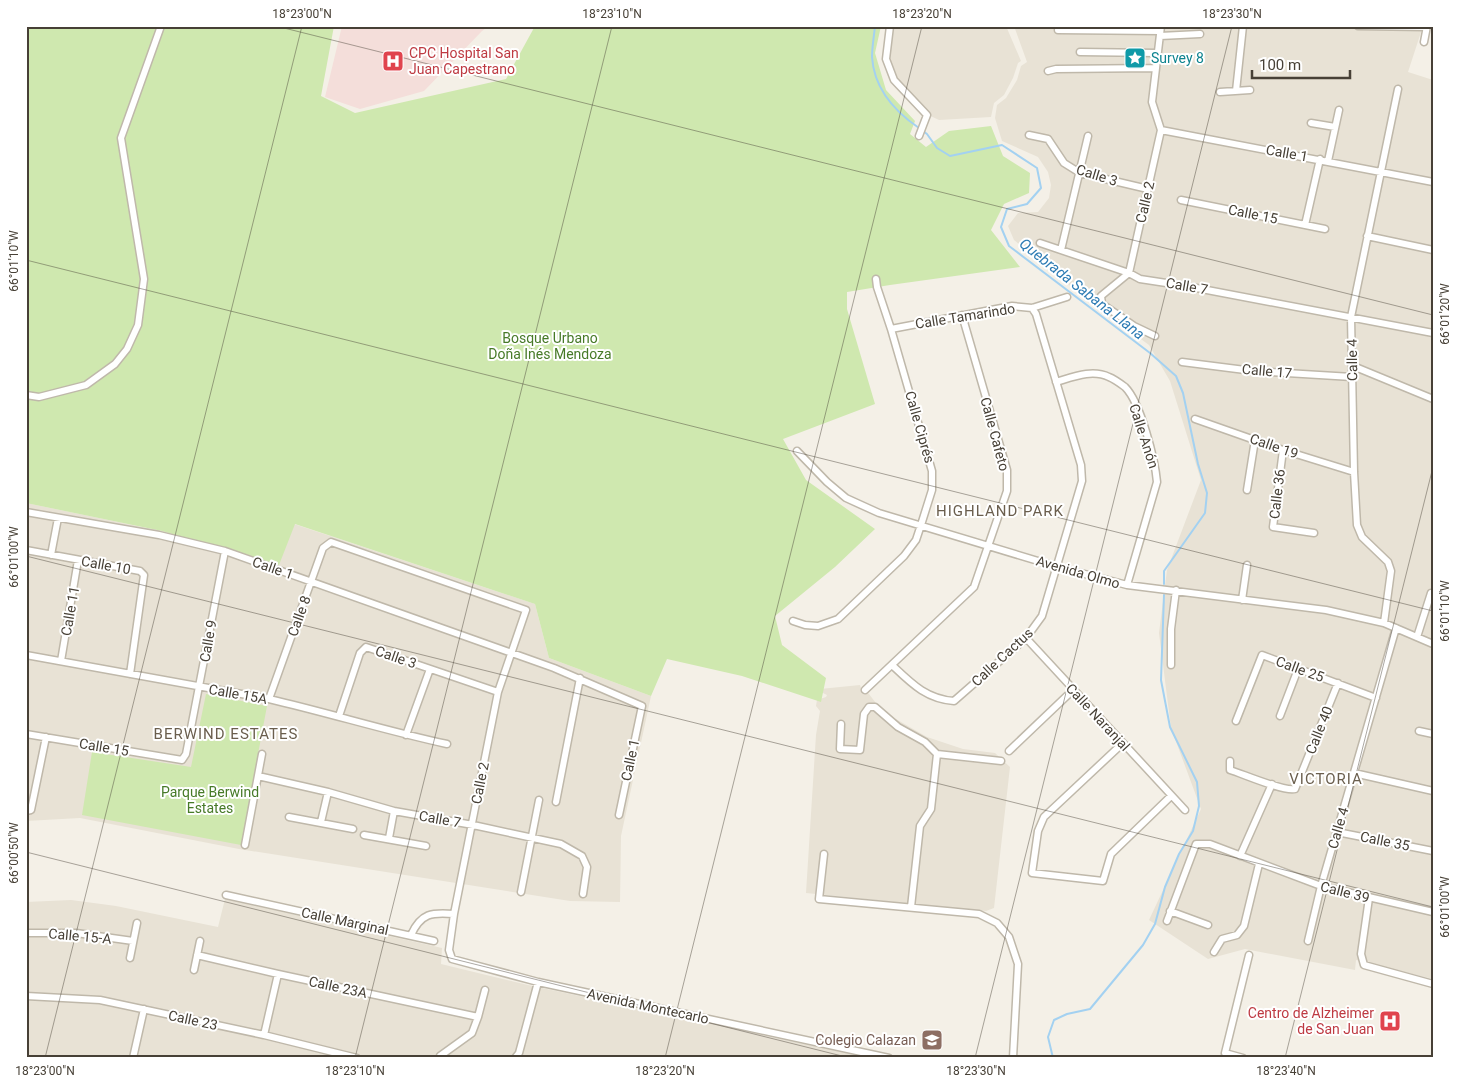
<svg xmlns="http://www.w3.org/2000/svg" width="1459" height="1084" font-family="Roboto,sans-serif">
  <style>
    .residential { fill: #e8e2d5 }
    .medical { fill: #f4deda }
    .green { fill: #cfe8af }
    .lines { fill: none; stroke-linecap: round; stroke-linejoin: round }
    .stream { stroke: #a3d1f1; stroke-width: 2 }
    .minor-casing { stroke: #bfb8aa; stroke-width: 9 }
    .minor { stroke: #fff; stroke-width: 6 }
    .ticks { fill: none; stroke: #474036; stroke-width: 1; stroke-opacity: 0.45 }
    .labels { text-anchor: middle; stroke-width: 4; stroke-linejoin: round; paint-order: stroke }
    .health-label { font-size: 14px; fill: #be3a42; stroke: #fff; text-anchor: start }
    .culture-label { font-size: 14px; fill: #0d838f; stroke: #fff; text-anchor: start }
    .street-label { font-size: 14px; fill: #474036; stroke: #fff }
    .park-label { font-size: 14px; fill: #477a28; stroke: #fff }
    .education-label { font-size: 14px; fill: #785e54; stroke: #fff; text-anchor: end }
    .water-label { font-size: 15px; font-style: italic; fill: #2e7cb4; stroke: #fff }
    .neighbourhood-label { font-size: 15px; letter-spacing: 1px; fill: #6a5e4d; stroke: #fff }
    .neatline { fill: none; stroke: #474036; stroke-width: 2 }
    .ticks-label { font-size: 12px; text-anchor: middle; fill: #474036 }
  </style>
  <rect width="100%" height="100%" fill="#f4f0e7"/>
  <path class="residential" d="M890,26H1006L1021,61L1018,63L1013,78L1004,95L994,103L991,117L939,120L922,112L891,75L887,47Z
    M1014,26H1423L1408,72L1433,80V979L1356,960L1355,970L1245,949L1208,959L1149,920L1201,809L1171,728L1159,633L1167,570L1201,480L1170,381L1149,345L1084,297L1014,240L1008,226L1018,213L1038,212L1049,198L1051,185L1048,172L1038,157L1002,141L995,118L997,105L1006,98L1017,80L1021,66L1027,62Z
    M26,503L162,531L278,564L294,524L535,604L549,658L651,696L621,836L620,902L570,901L239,849L80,818L26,821Z
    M860,685L861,688L869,694L882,711L927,737L963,749L995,753L1010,767L994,908L986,911L806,893L816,735L820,711L816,706L817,700L826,697L827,695L819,691L820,689Z
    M225,899L442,948L441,964L528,985L870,1058H26V902L71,900L116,906L218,927Z"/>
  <path class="medical" d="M342,26H489L482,31L424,91L360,109L325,97Z"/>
  <path class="green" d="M26,26H334L321,96L355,113L506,79L535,26H881L875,53L886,90L915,121L910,134L926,147L949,131L991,126L1003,156L1030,173L1029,193L1004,204L991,230L1020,267L890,285L847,292V309L875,404L783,439L806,480L875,529L835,567L775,616L782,645L826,678L821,702L742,676L667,659L651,696L549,658L535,604L295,524L279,565L162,531L26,503V156L28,152L26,131Z
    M206,694L267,706L241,845L82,815L92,752L191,767Z"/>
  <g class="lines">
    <path class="stream" d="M875,26C874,36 872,47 872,57C874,88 894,111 919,128
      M923,131L927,134L937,148L950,156L1002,145L1037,168L1041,188L1027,204L1007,209L1001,227L1009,246L1150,353L1176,376L1183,393L1198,464L1207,493L1205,513L1164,571V584
      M1053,1058L1048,1037L1054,1020L1067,1014L1090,1009L1143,945L1155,924L1165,887L1179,854L1193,831L1199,806L1197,782L1170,727L1161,680L1164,595"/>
    <g class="minor-casing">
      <path id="minor" d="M890,26L886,59L894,80L927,115L919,136
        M1161,26L1152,102L1161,130
        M1358,26L1426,27
        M1058,30L1160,31
        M1160,36L1200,34
        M1424,42L1427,26
        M1080,52L1157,53
        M1048,71L1056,69L1156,68
        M1236,91L1243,26
        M1220,92L1250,90
        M1311,123L1335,127
        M1161,130L1433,182
        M1029,135L1048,139L1064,163L1080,173L1148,189
        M1328,161L1339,110
        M1181,200L1325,229
        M1305,225L1320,159
        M1367,236L1433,250
        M1040,243L1129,273L1140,279L1186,286L1433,333
        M1061,250L1088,136
        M891,329L1012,306L1032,308L1067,297
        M1155,336L1134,326L1102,304L1101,296L1129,273L1161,130
        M1182,362L1253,371L1352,377
        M1353,366L1433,399
        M1056,382C1073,377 1092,369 1109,377C1114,379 1121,384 1125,387C1141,403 1155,460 1157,482L1127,585
        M26,395L39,397L86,385L115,364L127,349L138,325L144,279L121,138L161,26
        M1195,419L1283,450L1354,472
        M1283,450L1273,527L1314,533
        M797,451L827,482L846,498L879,513L1058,567L1127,585L1326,610L1384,623L1433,644
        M1247,490L1255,440
        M26,512L159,535L225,551L554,668L642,706L619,815
        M26,550L140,571L144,575L130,674
        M51,555L58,518
        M1242,600L1247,565
        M793,621L805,625L818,626L838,619L904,556L916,540L921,525L932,490V471L891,329L877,287L876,279
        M1384,623L1391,571L1388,562L1362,537L1357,525L1354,472L1351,317L1398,89
        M1417,637L1431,593
        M1026,638L1185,810
        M26,655L269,699C329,713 387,731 447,744
        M61,661L78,560
        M892,665C911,683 926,699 954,701L1026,638L1042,616L1082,481L1081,465L1036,314L1032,308
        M1171,665V629L1176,590
        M865,690L974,587L1007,491V470L962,315
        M269,699L323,548L331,542L526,610L498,692L454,914L449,950L452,959L538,982L889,1058
        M339,716L360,653L366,647L498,692
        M1280,716L1298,669
        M1236,721L1262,655L1376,698
        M841,724L840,749L860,750L864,714L869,707H875L898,727L925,742L937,754L931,809L920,826L911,907
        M1419,731L1433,734
        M26,734L182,760L186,754L225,551
        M406,735L430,669
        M1123,743L1044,817L1038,831L1032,873L1103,881L1111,854L1171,796
        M1009,751L1073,690
        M937,754L1001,761
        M1230,761V770C1243,774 1284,792 1295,789L1338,683
        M1354,773L1433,791
        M258,776L328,792L394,811L473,825L561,844L582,856L587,867L583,894
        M556,802L580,678
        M26,811L31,810L46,737
        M289,817L353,829
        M321,822L328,792
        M1337,832L1433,851
        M364,835L426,846
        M389,838L394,811
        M245,845L262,754
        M824,854L819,899L979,914L997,923L1009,937L1018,964L1013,1058
        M1240,856L1272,784
        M521,892L539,800
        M226,895L434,941
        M1369,898L1361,954L1364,965L1433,984
        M1170,911L1208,925
        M1167,921L1196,844H1210L1321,886L1433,912
        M26,933H76L133,941
        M411,935C421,913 432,912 454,914
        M1308,941L1321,886L1396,628
        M1214,952L1222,939L1237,935L1244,926L1259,864
        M197,955L278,974L478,1017
        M130,958L137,923
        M194,970L200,941
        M26,996L100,1000L264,1035L357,1058
        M264,1035L278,974
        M133,1058L144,1009
        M440,1058V1056L472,1033L478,1017L485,990
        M515,1058L519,1053L538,982
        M1243,1058L1225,1053L1249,955"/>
    </g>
    <use href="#minor" class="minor"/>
  </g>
  <path class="ticks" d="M276,26L1433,315M26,260L1433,611M26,556L1433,907M26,852L850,1058M45,1058L302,26M355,1058L612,26M665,1058L922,26M975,1058L1232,26M1285,1058L1433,467"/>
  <defs>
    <g id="sight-square" transform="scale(1.125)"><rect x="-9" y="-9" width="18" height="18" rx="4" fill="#0f9aa8" stroke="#fff"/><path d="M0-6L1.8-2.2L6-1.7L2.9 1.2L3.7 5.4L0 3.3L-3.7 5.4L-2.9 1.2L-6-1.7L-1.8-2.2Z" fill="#fff"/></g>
    <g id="hospital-square" transform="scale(1.125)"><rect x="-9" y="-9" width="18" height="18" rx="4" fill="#e0444e" stroke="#fff"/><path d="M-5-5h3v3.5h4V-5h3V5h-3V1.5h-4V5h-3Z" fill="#fff"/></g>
    <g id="school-square" transform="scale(1.125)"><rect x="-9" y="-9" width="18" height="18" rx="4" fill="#8d6e63" stroke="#fff"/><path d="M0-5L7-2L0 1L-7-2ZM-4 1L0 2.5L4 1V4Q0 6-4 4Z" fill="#fff"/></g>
  </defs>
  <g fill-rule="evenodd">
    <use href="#sight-square" x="1135" y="58"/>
    <use href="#hospital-square" x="393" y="61"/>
    <use href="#hospital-square" x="1390" y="1021"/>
    <use href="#school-square" x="932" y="1040"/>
  </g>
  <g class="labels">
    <g class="health-label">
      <text x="409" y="58">CPC Hospital San<tspan x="409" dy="16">Juan Capestrano</tspan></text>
      <text x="1374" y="1018" text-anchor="end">Centro de Alzheimer<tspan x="1374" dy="16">de San Juan</tspan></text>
    </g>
    <g class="culture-label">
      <text x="1151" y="63">Survey 8</text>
    </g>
    <g class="street-label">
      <text transform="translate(1287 153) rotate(10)" y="5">Calle 1</text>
      <text transform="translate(1097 175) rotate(17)" y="5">Calle 3</text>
      <text transform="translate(1145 202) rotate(-77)" y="5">Calle 2</text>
      <text transform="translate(1253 214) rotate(11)" y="5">Calle 15</text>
      <text transform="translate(1187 286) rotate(10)" y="5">Calle 7</text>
      <text transform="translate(965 316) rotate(-9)" y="5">Calle Tamarindo</text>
      <text transform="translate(1352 360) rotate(-91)" y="5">Calle 4</text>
      <text transform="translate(1267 371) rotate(5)" y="5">Calle 17</text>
      <text transform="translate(920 427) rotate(74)" y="5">Calle Ciprés</text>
      <text transform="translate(995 434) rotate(75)" y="5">Calle Cafeto</text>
      <text transform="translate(1144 436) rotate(72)" y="5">Calle Anón</text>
      <text transform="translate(1274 446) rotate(19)" y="5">Calle 19</text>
      <text transform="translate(1277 494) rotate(-83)" y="5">Calle 36</text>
      <text transform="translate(106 565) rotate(10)" y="5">Calle 10</text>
      <text transform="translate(273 568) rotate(19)" y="5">Calle 1</text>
      <text transform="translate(1078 572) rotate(16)" y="5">Avenida Olmo</text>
      <text transform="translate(70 611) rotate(-80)" y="5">Calle 11</text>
      <text transform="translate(299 616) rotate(-70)" y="5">Calle 8</text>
      <text transform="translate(208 641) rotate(-80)" y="5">Calle 9</text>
      <text transform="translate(396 657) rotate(19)" y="5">Calle 3</text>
      <text transform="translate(1002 657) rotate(-43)" y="5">Calle Cactus</text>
      <text transform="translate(1300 669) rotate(20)" y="5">Calle 25</text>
      <text transform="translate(238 694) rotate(10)" y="5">Calle 15A</text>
      <text transform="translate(1098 717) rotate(47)" y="5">Calle Naranjal</text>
      <text transform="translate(1319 730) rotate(-68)" y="5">Calle 40</text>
      <text transform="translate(104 747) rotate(9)" y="5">Calle 15</text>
      <text transform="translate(630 760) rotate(-78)" y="5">Calle 1</text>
      <text transform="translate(480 783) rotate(-79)" y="5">Calle 2</text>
      <text transform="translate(440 819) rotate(10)" y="5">Calle 7</text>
      <text transform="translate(1338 828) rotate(-74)" y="5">Calle 4</text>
      <text transform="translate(1385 841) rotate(11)" y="5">Calle 35</text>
      <text transform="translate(1345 892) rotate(14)" y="5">Calle 39</text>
      <text transform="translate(345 921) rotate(12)" y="5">Calle Marginal</text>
      <text transform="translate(80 936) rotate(5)" y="5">Calle 15-A</text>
      <text transform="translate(338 987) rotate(12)" y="5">Calle 23A</text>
      <text transform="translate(648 1006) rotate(12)" y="5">Avenida Montecarlo</text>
      <text transform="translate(193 1020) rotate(12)" y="5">Calle 23</text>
    </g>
    <g class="park-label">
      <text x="550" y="343">Bosque Urbano<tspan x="550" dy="16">Doña Inés Mendoza</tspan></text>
      <text x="210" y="797">Parque Berwind<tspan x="210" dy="16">Estates</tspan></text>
    </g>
    <g class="education-label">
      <text x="916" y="1045">Colegio Calazan</text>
    </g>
    <g class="water-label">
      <text transform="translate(1082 289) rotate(38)" y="5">Quebrada Sabana Llana</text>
    </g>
    <g class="neighbourhood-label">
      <text x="1000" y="516">HIGHLAND PARK</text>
      <text x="226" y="739">BERWIND ESTATES</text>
      <text x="1326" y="784">VICTORIA</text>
    </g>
  </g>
  <rect width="1459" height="1084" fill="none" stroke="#ffffff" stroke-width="55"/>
  <path d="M1252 70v8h98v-8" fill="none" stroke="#474036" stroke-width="2.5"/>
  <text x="1259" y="70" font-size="15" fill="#474036" stroke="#ffffff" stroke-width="4" paint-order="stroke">100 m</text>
  <rect x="28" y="28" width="1404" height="1028" class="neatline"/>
  <g class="ticks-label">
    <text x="302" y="18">18°23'00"N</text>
    <text x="612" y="18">18°23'10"N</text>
    <text x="922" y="18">18°23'20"N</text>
    <text x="1232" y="18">18°23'30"N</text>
    <text transform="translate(14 261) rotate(-90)" y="4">66°01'10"W</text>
    <text transform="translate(1445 314) rotate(-90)" y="4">66°01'20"W</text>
    <text transform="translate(14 557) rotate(-90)" y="4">66°01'00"W</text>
    <text transform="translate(1445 611) rotate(-90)" y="4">66°01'10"W</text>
    <text transform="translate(14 853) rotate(-90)" y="4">66°00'50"W</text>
    <text transform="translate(1445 907) rotate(-90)" y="4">66°01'00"W</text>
    <text x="45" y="1075">18°23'00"N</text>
    <text x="355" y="1075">18°23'10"N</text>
    <text x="665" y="1075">18°23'20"N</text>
    <text x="976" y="1075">18°23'30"N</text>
    <text x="1286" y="1075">18°23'40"N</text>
  </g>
</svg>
